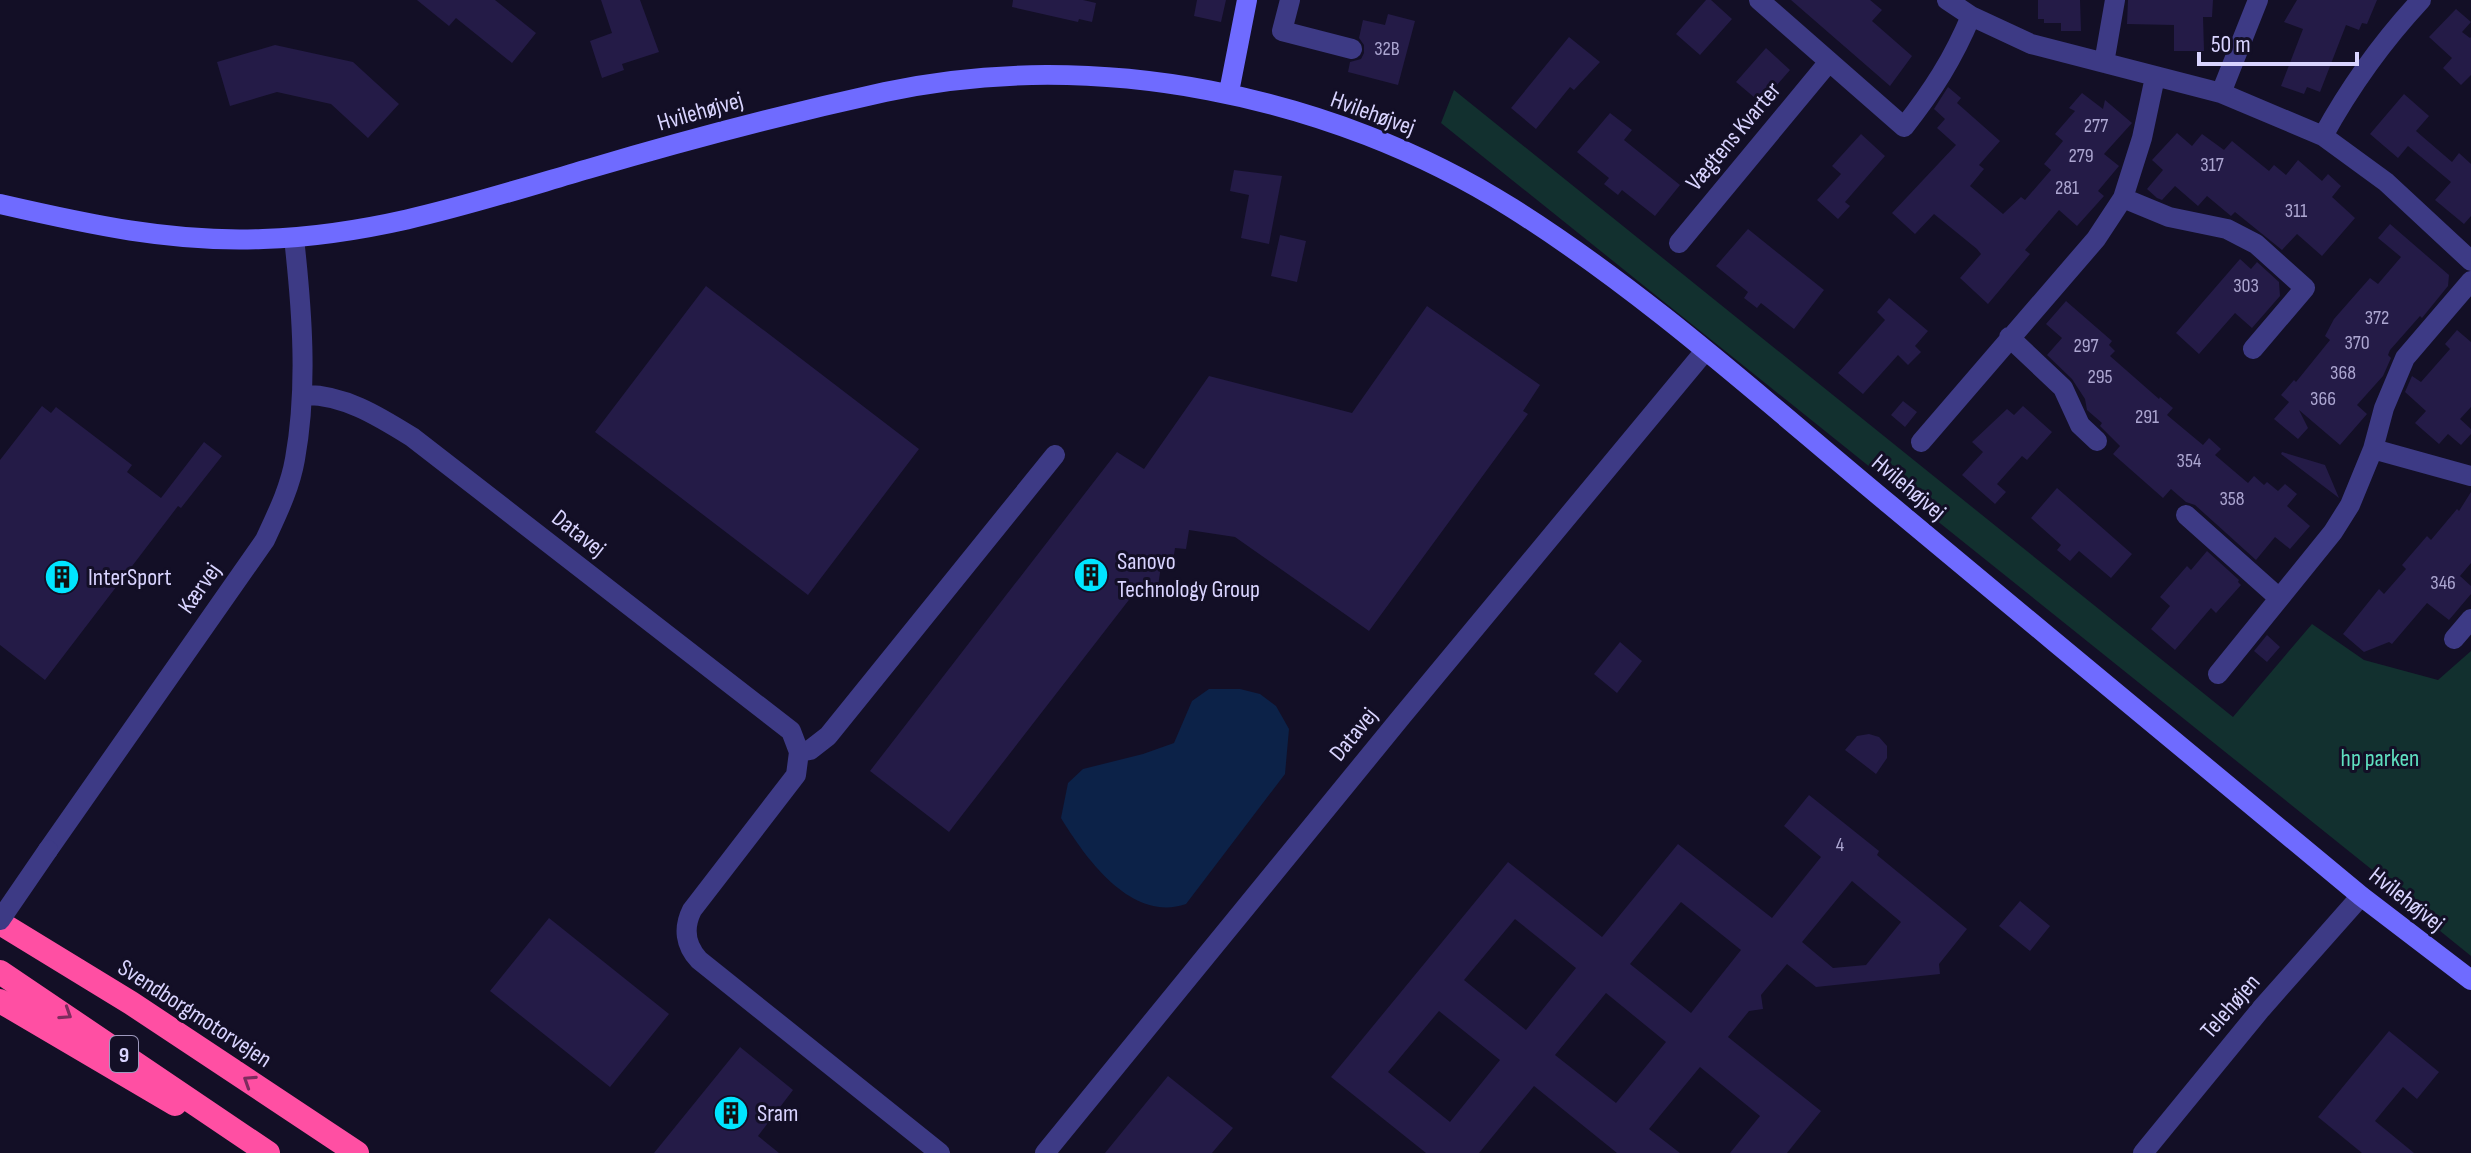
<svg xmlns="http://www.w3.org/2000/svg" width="2471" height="1153" font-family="'Sofia Sans Condensed',sans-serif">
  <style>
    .green { fill: #12302f }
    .water { fill: #0c2248 }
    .building { fill: #241b47; fill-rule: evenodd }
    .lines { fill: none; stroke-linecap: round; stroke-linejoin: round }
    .street { stroke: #3d3a85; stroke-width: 20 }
    .secondary { stroke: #6f6bff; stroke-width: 20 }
    .highway { stroke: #ff4fa3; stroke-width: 24 }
    .street-bridge { stroke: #3d3a85; stroke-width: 20 }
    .oneway { stroke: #7d2c5e }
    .labels { text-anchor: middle; stroke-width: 6; stroke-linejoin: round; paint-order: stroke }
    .number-label { font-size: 20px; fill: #aca6d1 }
    .shield { fill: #130f26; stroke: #9e99be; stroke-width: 2 }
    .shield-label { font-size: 22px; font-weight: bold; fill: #d9d4ff }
    .street-label { font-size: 24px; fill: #d9d4ff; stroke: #130f26 }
    .poi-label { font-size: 24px; fill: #d9d4ff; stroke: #130f26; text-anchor: start }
    .park-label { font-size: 24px; fill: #5fe0c0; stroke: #130f26 }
  </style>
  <rect width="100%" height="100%" fill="#130f26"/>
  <path class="green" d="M1454,90L2233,717L2312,624L2364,660L2438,680L2471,651V956L2408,905L2411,901L1441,123Z"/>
  <path class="water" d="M1209,689H1240L1260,694L1276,706L1289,729L1285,774L1186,904C1132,923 1086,859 1061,818L1068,783L1083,769L1143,754L1174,743L1192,701Z"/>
  <path class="building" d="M417,0H495L536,33L512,63L456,18L449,26Z
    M601,0H640L659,52L622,64L624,70L602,78L590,41L612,33Z
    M1013,0H1083L1096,3L1092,22L1079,19L1078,22L1012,7Z
    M1197,0H1226L1221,22L1194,16Z
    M1706,0H1711L1732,19L1700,55L1676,34Z
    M1791,0H1870L1882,10L1872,21L1912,56L1890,86Z
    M2038,0H2080L2081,31H2061V23H2044V19H2038Z
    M2128,0H2213L2212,17H2203L2204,51H2174V25L2127,24Z
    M2297,0H2377L2367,24L2362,23L2359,30L2346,25L2320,92L2307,87L2304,94L2281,86L2303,29L2284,22Z
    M2456,9L2471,22L2462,32L2470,38L2471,37V75L2461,85L2443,68L2452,58L2429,37Z
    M1388,14L1415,21L1398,85L1348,72L1350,62L1361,59L1364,53V45L1359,38L1363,20L1385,25Z
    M1569,37L1600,62L1574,90L1570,87L1536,129L1511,108Z
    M275,45L353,62L399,104L368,138L331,104L277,92L230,106L217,62Z
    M1766,48L1790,70L1761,103L1736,82Z
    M1948,87L1961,98L1957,103L2000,141L1979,165L1984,169L1970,186L2003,214L2021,197L2025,200L2051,170L2044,164L2063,141L2055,134L2075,111L2069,108L2082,93L2103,109L2105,100L2132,123L2104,154L2119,166L2098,191L2104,196L2077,226L2059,210L2025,250L2030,254L1988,304L1960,278L1981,254L1977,249L1934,214L1915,234L1892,213L1956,145L1937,128L1945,119L1934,109Z
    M2404,94L2429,116L2416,131L2452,162L2459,153L2471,164V216L2464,224L2435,200L2451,182L2408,146L2398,158L2370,134Z
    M1610,113L1632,130L1624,140L1680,185L1655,216L1622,190L1618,195L1604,184L1609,178L1577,152Z
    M2177,133L2192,146L2202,134L2224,150L2232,141L2269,171L2274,165L2286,175L2298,160L2322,181L2328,174L2341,186L2332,197L2355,218L2322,256L2297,234L2282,250L2235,212L2231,216L2207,196L2198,206L2175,186L2162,200L2157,198L2147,189L2163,170L2152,160Z
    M1861,134L1885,156L1845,202L1850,206L1838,219L1817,200L1841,174L1832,166Z
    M1234,170L1282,176L1269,244L1241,238L1249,195L1230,191Z
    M2390,224L2449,275L2448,286L2422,318L2420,316L2390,350L2388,355L2391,358L2383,376L2357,405L2367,414L2340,445L2299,410L2308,428L2298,439L2274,419L2289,402L2281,395L2294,380L2296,382L2330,340L2325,336L2334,319L2370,278L2378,284L2401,257L2378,238Z
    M1748,229L1824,290L1794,329L1761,303L1757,308L1744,298L1748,292L1716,266Z
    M1280,235L1306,241L1297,282L1271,276Z
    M2240,259L2251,269L2257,262L2279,282L2280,296L2252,328L2235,313L2199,354L2176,333Z
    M706,286L919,449L808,595L595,432Z
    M1889,298L1928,331L1915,346L1921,352L1908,365L1898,355L1863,394L1838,373L1885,320L1877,312Z
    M2066,301L2112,341L2109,345L2115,351L2110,356L2159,399L2160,397L2173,408L2167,415L2203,445L2209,438L2221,449L2215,455L2248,483L2254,476L2264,485L2267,482L2278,491L2285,484L2297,494L2287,506L2310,526L2290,549L2275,537L2256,560L2195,505L2186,502L2171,489L2163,498L2113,454L2120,446L2100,426L2102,423L2087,410L2085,399L2072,379L2047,355L2062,338L2046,324Z
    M1427,306L1540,385L1523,411L1528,414L1369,631L1235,537L1189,530L1186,549L1175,548L1172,568L1161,566L1158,586L1142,583L949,832L870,771L1117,452L1144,469L1209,376L1352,413Z
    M2457,330L2471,342V407L2460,419L2471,429V434L2461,445L2448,434L2439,444L2415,423L2426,411L2405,392L2412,376L2421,382L2450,349L2445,344Z
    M1903,401L1917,412L1905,427L1891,415Z
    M42,406L51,413L56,407L132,465L127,472L161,498L204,442L222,456L181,508L178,506L45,680L0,645V460Z
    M2023,406L2052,432L2027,460L2022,456L1997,484L2006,492L1995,504L1962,475L1983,452L1972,442L2007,409L2014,415Z
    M2282,452L2325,465L2339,498L2281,454Z
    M2057,488L2132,554L2111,578L2079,551L2070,561L2057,550L2061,545L2031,518Z
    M2471,492V563L2460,576L2471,586V594L2449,620L2427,603L2392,644L2389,642L2364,652L2343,634L2379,589L2384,594L2406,569L2402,565L2427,536L2431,540L2457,509L2459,511Z
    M2207,551L2239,580L2238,582L2241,585L2216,613L2211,608L2175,650L2151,629L2170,606L2160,597L2187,566L2191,570Z
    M2267,635L2280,647L2267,662L2254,651Z
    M1620,642L1642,661L1617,693L1594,674Z
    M1869,734L1879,737L1887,746V758L1876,774L1845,750L1857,736Z
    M1809,795L1879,851L1877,855L1967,929L1939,964L1940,974L1816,987L1787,964L1761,995L1763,1009L1749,1011L1728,1037L1821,1111L1787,1153H1730L1760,1116L1700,1067L1649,1129L1680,1153H1617L1534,1086L1479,1153H1426L1331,1077L1508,862L1602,937L1678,844L1772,918L1821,857L1784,826ZM1852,881L1901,922L1866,965L1833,968L1802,942ZM1681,902L1741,950L1691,1013L1630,964ZM1515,919L1576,968L1526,1030L1464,980ZM1606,993L1666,1042L1616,1103L1555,1055ZM1439,1011L1500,1060L1450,1122L1388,1072Z
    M2020,901L2050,926L2030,951L1999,926Z
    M549,918L669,1014L610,1087L490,991Z
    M2389,1031L2439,1072L2417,1099L2403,1087L2375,1121L2414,1153H2362L2318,1117Z
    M740,1047L793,1090L758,1136L779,1153H654Z
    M1168,1076L1233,1128L1212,1153H1105Z"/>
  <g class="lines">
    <path class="street" d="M1290,0L1282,31L1352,49
      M1759,0L1904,127C1933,90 1953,59 1971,16
      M1947,0L1971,16L2031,44L2221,93L2323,136L2386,182L2471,261
      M2104,63L2115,0
      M2221,93L2258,0
      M2323,136C2351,85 2381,43 2421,0
      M2123,198L2169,217L2227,229L2256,244L2305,288L2253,349
      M1679,243L1828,63
      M2009,337L2063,388L2080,425L2097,441
      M302,395C342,393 380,417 412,437L791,731L799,752L796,775L692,910C683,928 685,945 699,960L940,1153
      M1921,442L2096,239L2123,198L2142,138L2155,77
      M2373,449L2471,476
      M2186,515L2279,598
      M2454,639L2471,619
      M2218,674L2333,532L2350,505L2373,449L2384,408L2405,358L2471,281
      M799,752L810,750L828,736L1055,455
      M48,850L265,540C277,514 290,488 295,459C308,387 302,310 294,238
      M1045,1153L1402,716L1705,351
      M2143,1153L2261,1009L2361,896"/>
    <path class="secondary" d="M1229,92L1247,0
      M0,204C87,224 173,243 263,239C379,235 478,201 588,169C686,140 785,114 885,92C1094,47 1331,94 1512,208C1647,293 1767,403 1889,504C2046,635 2204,766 2361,896L2471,980"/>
    <path class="highway" d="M0,923L131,1003L357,1153
      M0,972L268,1153
      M0,1001L175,1104"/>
    <path class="street-bridge" d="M0,920L48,850"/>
  </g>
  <defs><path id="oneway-chevron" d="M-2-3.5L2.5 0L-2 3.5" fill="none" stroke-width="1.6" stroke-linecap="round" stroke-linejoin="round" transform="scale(2)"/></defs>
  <g class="oneway">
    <use href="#oneway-chevron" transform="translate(66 1014) rotate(33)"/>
    <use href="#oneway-chevron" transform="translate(249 1081) rotate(-147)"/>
  </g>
  <defs>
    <g id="building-disc" transform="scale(1.8)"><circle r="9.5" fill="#00e5ff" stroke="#130f26"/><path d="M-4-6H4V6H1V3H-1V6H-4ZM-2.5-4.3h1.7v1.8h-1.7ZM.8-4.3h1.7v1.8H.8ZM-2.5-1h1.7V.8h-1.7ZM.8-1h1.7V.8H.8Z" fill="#111"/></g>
  </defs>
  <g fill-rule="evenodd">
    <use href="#building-disc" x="1091" y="575"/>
    <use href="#building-disc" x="62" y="577"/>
    <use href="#building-disc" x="731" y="1113"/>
  </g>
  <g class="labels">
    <g class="number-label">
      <text x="1387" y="55">32B</text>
      <text x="2096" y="132">277</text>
      <text x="2081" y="162">279</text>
      <text x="2212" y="171">317</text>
      <text x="2067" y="194">281</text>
      <text x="2296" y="217">311</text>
      <text x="2246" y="292">303</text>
      <text x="2377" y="324">372</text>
      <text x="2357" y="349">370</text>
      <text x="2086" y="352">297</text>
      <text x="2343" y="379">368</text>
      <text x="2100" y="383">295</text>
      <text x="2323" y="405">366</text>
      <text x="2147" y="423">291</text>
      <text x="2189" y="467">354</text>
      <text x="2232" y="505">358</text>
      <text x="2443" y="589">346</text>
      <text x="1840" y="851">4</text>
    </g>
    <rect class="shield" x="110" y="1036" width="28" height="36" rx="6"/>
    <g class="shield-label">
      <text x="124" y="1062">9</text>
    </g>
    <g class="street-label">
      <text transform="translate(700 111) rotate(-16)" y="8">Hvilehøjvej</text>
      <text transform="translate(1373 113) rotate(20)" y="8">Hvilehøjvej</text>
      <text transform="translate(1733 136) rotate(-50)" y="8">Vægtens Kvarter</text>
      <text transform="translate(1909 487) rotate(40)" y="8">Hvilehøjvej</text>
      <text transform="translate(579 533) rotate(38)" y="8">Datavej</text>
      <text transform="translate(199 588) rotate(-55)" y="8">Kærvej</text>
      <text transform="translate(1353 734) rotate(-51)" y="8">Datavej</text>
      <text transform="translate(2407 899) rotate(38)" y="8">Hvilehøjvej</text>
      <text transform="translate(2230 1006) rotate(-49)" y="8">Telehøjen</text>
      <text transform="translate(195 1013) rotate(33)" y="8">Svendborgmotorvejen</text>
    </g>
    <g class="poi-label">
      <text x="1117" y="569">Sanovo<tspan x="1117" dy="28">Technology Group</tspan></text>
      <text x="88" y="585">InterSport</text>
      <text x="757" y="1121">Sram</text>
    </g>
    <g class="park-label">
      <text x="2380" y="766">hp parken</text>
    </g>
  </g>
  <path d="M2199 52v12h158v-12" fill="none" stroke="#d9d4ff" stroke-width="4"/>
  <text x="2211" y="52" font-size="24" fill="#d9d4ff" stroke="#130f26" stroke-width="6" paint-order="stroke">50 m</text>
</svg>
